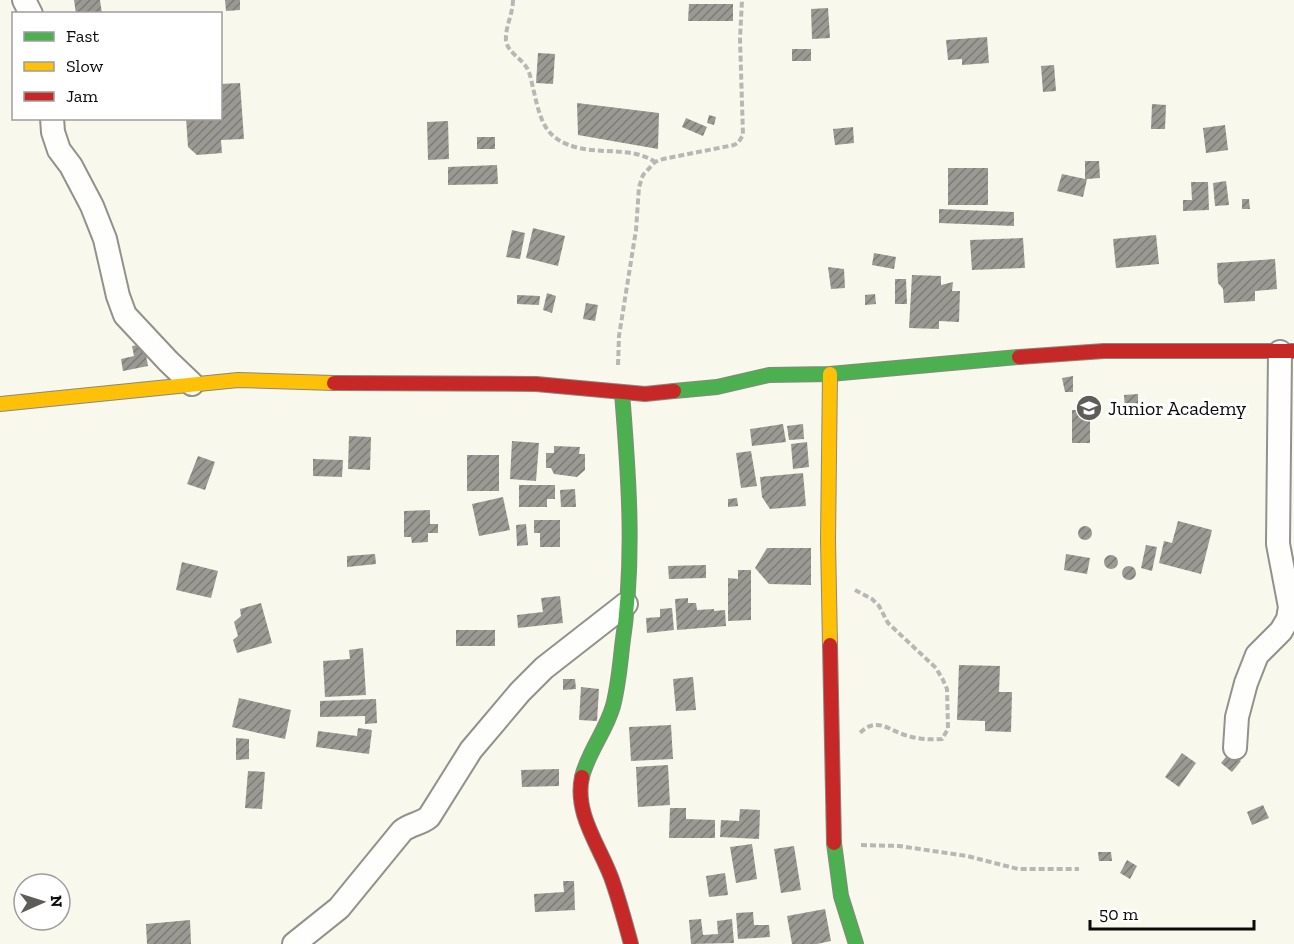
<svg xmlns="http://www.w3.org/2000/svg" width="1294" height="944" font-family="'Zilla Slab',serif">
  <style>
    .building { fill: url(#building-hatch) }
    .lines { fill: none; stroke-linecap: round; stroke-linejoin: round }
    .street-casing { stroke: #92918c; stroke-width: 26 }
    .fast-casing { stroke: #888882; stroke-width: 16 }
    .slow-casing { stroke: #888882; stroke-width: 16 }
    .jam-casing { stroke: #888882; stroke-width: 16 }
    .path { stroke: #b7b7b5; stroke-width: 4; stroke-dasharray: 6 3; stroke-linecap: butt }
    .street { stroke: #fefefc; stroke-width: 22 }
    .fast { stroke: #4caf50; stroke-width: 14 }
    .slow { stroke: #ffc107; stroke-width: 14 }
    .jam { stroke: #c62828; stroke-width: 14 }
    .labels { text-anchor: middle; stroke-width: 6; stroke-linejoin: round; paint-order: stroke }
    .poi-label { font-size: 20px; fill: #0a0a0a; stroke: #fff; text-anchor: start }
  </style>
  <defs>
    <pattern id="building-hatch" width="6" height="6" patternUnits="userSpaceOnUse" patternTransform="scale(1.5)"><rect width="6" height="6" fill="#9b9993"/><path d="M-1 1l2-2M0 6l6-6M5 7l2-2" fill="none" stroke="#7d7b76"/></pattern>
  </defs>
  <rect width="100%" height="100%" fill="#f9f8ec"/>
  <path class="building" d="M74,0H100L102,14H76Z
    M225,0H240V10L226,11Z
    M689,4H733V21H688Z
    M828,8L830,38L812,39L811,9Z
    M987,37L989,63L962,65V59L948,60L946,40Z
    M792,49H811V61H792Z
    M538,53L555,54L553,84L536,83Z
    M1054,65L1056,91L1043,92L1041,66Z
    M240,83L244,139L221,140L222,153L197,155L188,147L186,118H220V84Z
    M577,103L659,113L658,149L578,135Z
    M1152,104L1166,105L1165,129H1151Z
    M709,115L716,117L714,125L707,123Z
    M686,118L707,127L703,136L682,127Z
    M448,121L449,159L428,160L427,122Z
    M1225,125L1228,150L1206,153L1203,128Z
    M853,127L854,143L835,145L833,129Z
    M477,137H495V149H477Z
    M1085,161H1099L1100,178L1087,179L1083,197L1057,191L1062,174L1085,179Z
    M497,165L498,184L448,185V167Z
    M948,168H988V205H948Z
    M1226,181L1229,205L1215,206L1213,183Z
    M1191,182H1208L1209,210L1183,211V200H1192Z
    M1242,199H1249L1250,209H1242Z
    M939,209L1014,212V226L939,223Z
    M533,228L565,236L558,266L526,258Z
    M512,230L525,233L520,259L506,257Z
    M1156,235L1159,264L1116,268L1113,239Z
    M1023,238L1025,268L972,270L970,240Z
    M874,253L896,257L894,269L872,265Z
    M1275,259L1277,289L1255,291V301L1224,303L1223,289L1218,283L1217,263Z
    M828,267L844,269L845,288L831,289Z
    M912,275L941,276V285L953,282L952,291H960L959,322L939,321V329L909,328Z
    M895,279H906L907,304H895Z
    M547,293L556,296L552,313L543,310Z
    M875,294L876,304L865,305V295Z
    M517,295L540,296L539,305L517,304Z
    M586,303L598,305L595,321L583,319Z
    M144,344L148,366L123,371L121,359L134,356L132,346Z
    M1073,376V392H1065L1062,378Z
    M1138,394V409L1125,410L1124,395Z
    M1072,410H1090V443H1072Z
    M783,424L786,442L752,446L750,429Z
    M803,424L804,439L789,440L787,426Z
    M349,436L371,437L370,470L348,469Z
    M512,441L539,443L536,481L510,479Z
    M807,442L809,467L793,469L791,444Z
    M554,446L580,447L579,454H585V470L577,477L554,474L551,468H546V453H554Z
    M751,451L757,486L741,488L736,453Z
    M467,455H499V491H467Z
    M198,456L215,462L205,490L187,484Z
    M313,459L343,460L342,477L313,476Z
    M803,473L806,506L770,509L762,497L760,477Z
    M519,485H555V499H547V507H519Z
    M575,489L576,507H561L560,490Z
    M503,497L510,530L479,536L472,504Z
    M737,498L738,506L728,507V499Z
    M430,510V524H438V533H428V542L412,543L411,537H404V511Z
    M534,520H560V547H540V533H534Z
    M1178,521L1212,530L1201,574L1159,563L1164,541L1172,543Z
    M526,524L528,545L517,546L516,525Z
    M1078 533a7 7 0 1 1 14 0a7 7 0 1 1-14 0Z
    M1146,545L1157,547L1152,571L1141,568Z
    M767,548H811V585L769,584L755,568Z
    M375,554L376,564L347,567V556Z
    M1066,554L1090,558L1087,574L1064,570Z
    M1104 562a7 7 0 1 1 14 0a7 7 0 1 1-14 0Z
    M182,562L218,571L211,598L176,590Z
    M706,565V578L669,579L668,566Z
    M1122 573a7 7 0 1 1 14 0a7 7 0 1 1-14 0Z
    M738,570H751V620L728,621V578L738,579Z
    M560,596L563,623L518,628L517,615L543,612L541,598Z
    M688,598V603H696L697,610L714,609V611L725,610L726,626L677,630L675,599Z
    M261,603L272,643L237,653L233,640L238,636L234,622L241,616L240,609Z
    M672,608L674,630L647,633L646,618L660,617V609Z
    M456,630H495V646H456Z
    M363,648L366,695L325,697L323,661L350,659L349,650Z
    M959,665L1000,666L999,692H1012L1011,732L985,731V721L957,720Z
    M693,677L696,710L676,711L673,679Z
    M563,679H575L576,689L563,690Z
    M581,687L599,689L597,721L579,720Z
    M239,698L291,710L285,739L232,727Z
    M376,699L377,723L365,724V716L320,717V701Z
    M671,725L673,759L631,761L629,727Z
    M358,728L372,730L369,754L316,747L318,731L357,736Z
    M236,738L249,739V759L236,760Z
    M1230,752L1241,761L1232,772L1221,763Z
    M1182,753L1196,763L1179,787L1165,777Z
    M668,765L670,805L638,807L636,767Z
    M559,769V786L522,787L521,770Z
    M248,771L265,772L262,809L245,808Z
    M1263,805L1269,818L1252,825L1247,812Z
    M670,808H686V819L715,820V838H669Z
    M740,809L760,810L759,839L720,837L721,820L739,821Z
    M752,844L757,879L736,883L730,847Z
    M794,846L801,890L781,893L774,849Z
    M1098,852H1111L1112,861H1099Z
    M1127,860L1137,866L1130,879L1120,873Z
    M725,873L728,895L709,897L706,876Z
    M563,881H574L575,910L535,912L534,894L564,892Z
    M825,909L831,941L817,944H792L787,916Z
    M753,912L754,925H769L770,937L738,939L736,913Z
    M701,919L703,935L718,934L717,921L732,919L734,943L691,944L689,920Z
    M190,920L191,944H147L146,924Z"/>
  <g class="lines">
    <g class="street-casing">
      <path id="street" d="M24,0L31,14
        M52,118L53,132L59,150L71,166L92,206L105,239L118,296L125,315L168,361L192,384
        M1235,748L1237,717L1246,683L1257,655L1281,631L1288,619L1290,607L1278,544L1280,352
        M294,944L339,908L402,831C410,824 421,824 429,817L471,750L520,692L544,668L626,604"/>
    </g>
    <g class="fast-casing">
      <path id="fast" d="M674,391L717,387L769,375L830,374L1019,357
        M582,777C588,752 606,731 613,706C618,687 620,667 622,647C635,562 629,479 622,393
        M834,843L841,896L856,944"/>
    </g>
    <g class="slow-casing">
      <path id="slow" d="M830,374L828,540L830,645
        M0,404L238,380L334,383"/>
    </g>
    <g class="jam-casing">
      <path id="jam" d="M1019,357L1104,351H1294
        M334,383L536,384L645,394L674,391
        M830,645L834,843
        M582,777C574,813 599,845 611,877C619,899 625,922 631,944"/>
    </g>
    <path class="path" d="M513,0C513,14 505,27 506,41C508,53 523,59 528,70C531,76 532,85 534,92C541,123 546,140 579,148C605,154 633,147 655,162
      M618,365L619,336L636,230L639,187L643,175L655,162L663,159L734,145L738,143L743,135L740,39L742,0
      M855,590L872,599L879,606L888,623L936,668L943,680L947,689L948,729L942,739C932,740 919,739 908,736C889,731 877,715 859,734
      M861,845L899,846L967,856L1018,869H1079"/>
    <use href="#street" class="street"/>
    <use href="#fast" class="fast"/>
    <use href="#slow" class="slow"/>
    <use href="#jam" class="jam"/>
  </g>
  <defs>
    <g id="school-disc" transform="scale(1.35)"><circle r="9.5" fill="#5e5d59" stroke="#fff"/><path d="M0-5L7-2L0 1L-7-2ZM-4 1L0 2.5L4 1V4Q0 6-4 4Z" fill="#fff"/></g>
  </defs>
  <g fill-rule="evenodd">
    <use href="#school-disc" x="1089" y="408"/>
  </g>
  <g class="labels">
    <g class="poi-label">
      <text x="1108" y="415">Junior Academy</text>
    </g>
  </g>
  <rect x="12" y="12" width="210" height="108" fill="#ffffff" stroke="#9d9d9d" stroke-width="1.5"/>
  <rect x="24" y="32" width="30" height="9" fill="#4caf50" stroke="#9d9d9d" stroke-width="1.5"/>
  <text x="66" y="42" font-size="18" fill="#0a0a0a">Fast</text>
  <rect x="24" y="62" width="30" height="9" fill="#ffc107" stroke="#9d9d9d" stroke-width="1.5"/>
  <text x="66" y="72" font-size="18" fill="#0a0a0a">Slow</text>
  <rect x="24" y="92" width="30" height="9" fill="#c62828" stroke="#9d9d9d" stroke-width="1.5"/>
  <text x="66" y="102" font-size="18" fill="#0a0a0a">Jam</text>
  <g transform="translate(42 902) rotate(87)"><circle r="28" fill="#ffffff" stroke="#9d9d9d" stroke-width="1.5"/>
  <path d="M0-4.5L10 22L0 15L-10 22Z" fill="#5e5d59"/>
  <text y="-9" font-size="16" font-weight="bold" text-anchor="middle" fill="#0a0a0a">N</text>
  </g>
  <path d="M1090 920v9h164v-9" fill="none" stroke="#0a0a0a" stroke-width="3"/>
  <text x="1099" y="920" font-size="18" fill="#0a0a0a" stroke="#ffffff" stroke-width="4.5" paint-order="stroke">50 m</text>
</svg>
